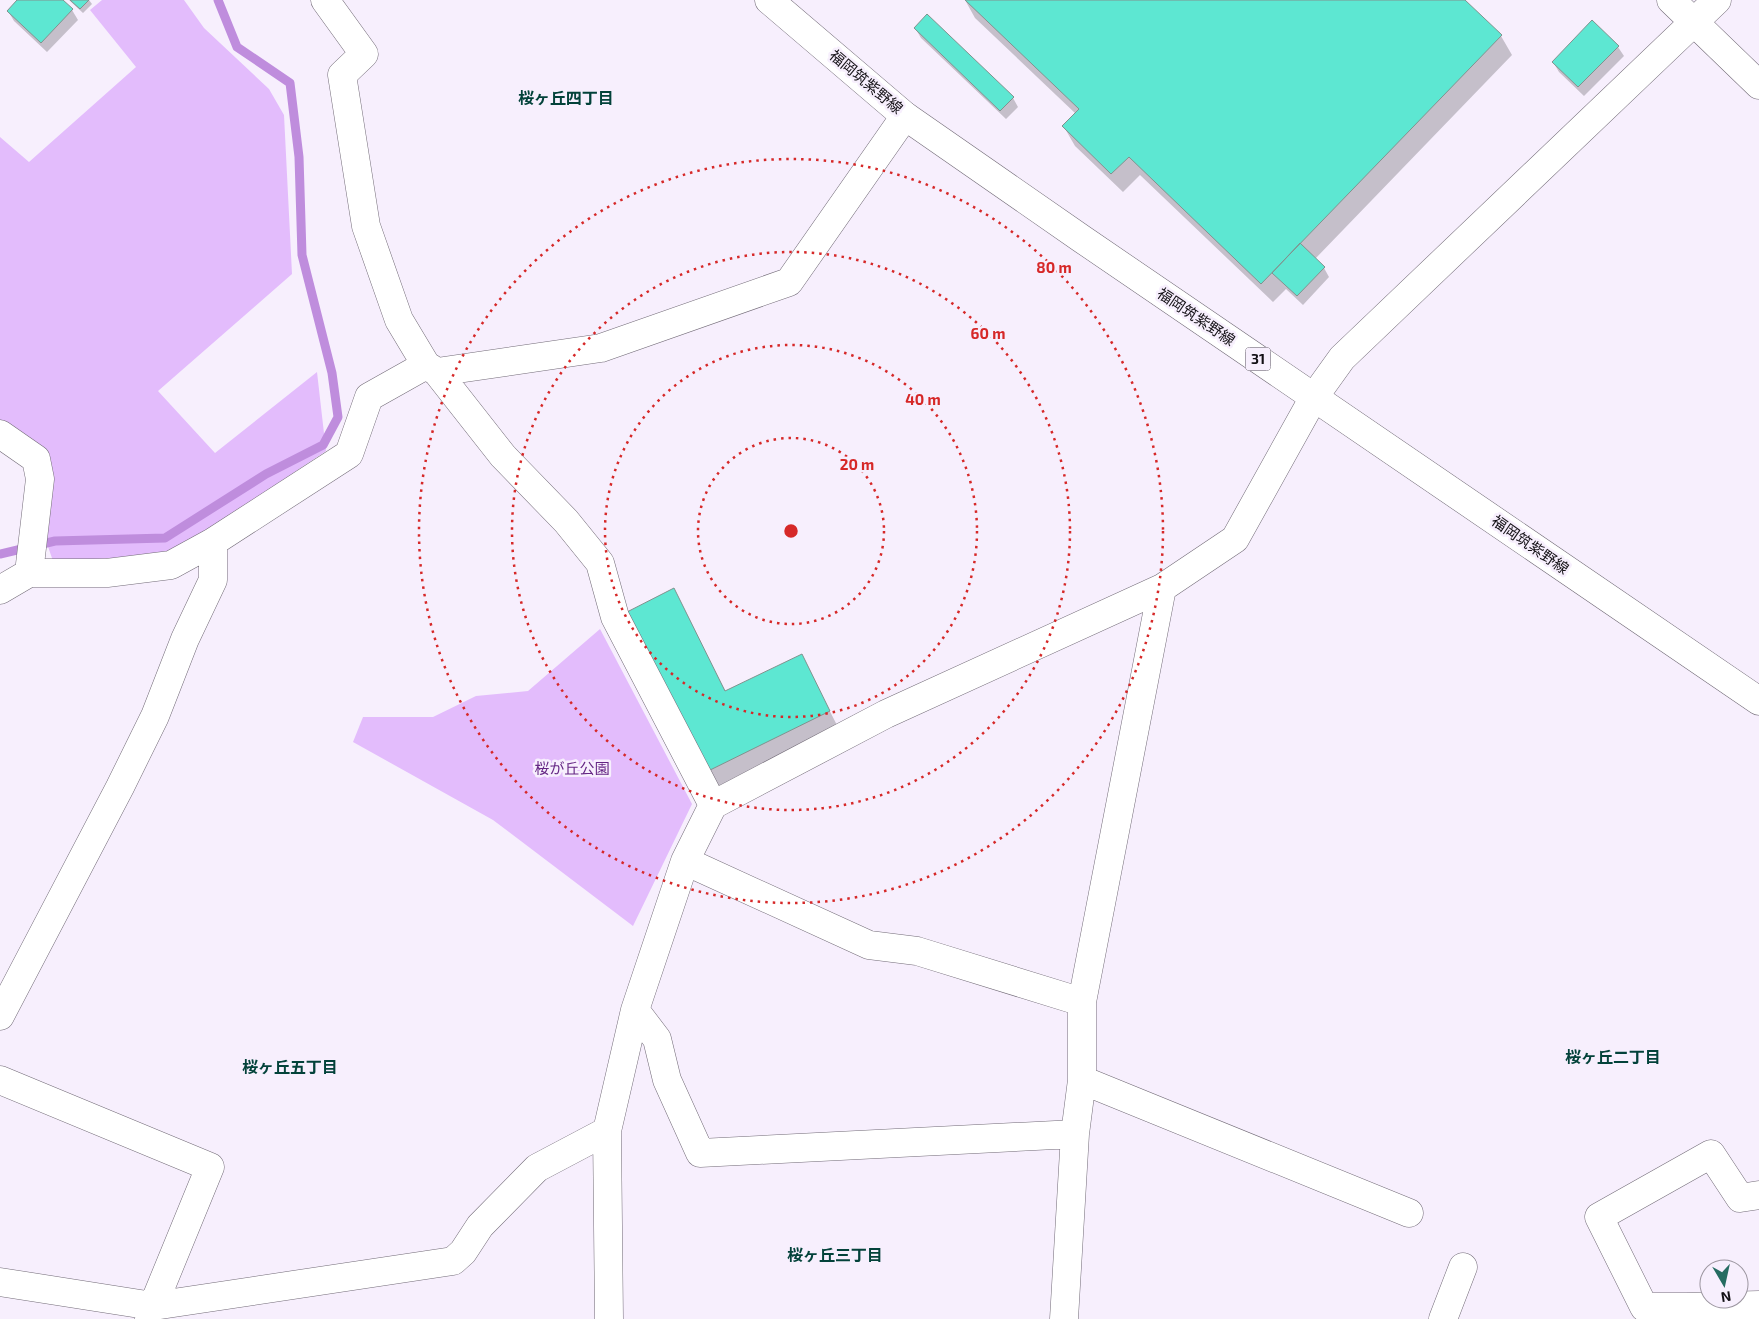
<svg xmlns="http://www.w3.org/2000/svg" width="1759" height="1319" font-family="'Exo 2','Noto Sans JP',sans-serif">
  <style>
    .green { fill: #e3bcfc }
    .shadow { fill: #0003 }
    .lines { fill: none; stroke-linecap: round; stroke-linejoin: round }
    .stream { stroke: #bf8ddd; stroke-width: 9 }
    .building { fill: #5de7d2; stroke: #81928e }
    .street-casing { stroke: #726b77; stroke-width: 29 }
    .primary-casing { stroke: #726b77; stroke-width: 29 }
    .street { stroke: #fff; stroke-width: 28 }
    .primary { stroke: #fff; stroke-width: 28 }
    .ring { fill: none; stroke: #d62828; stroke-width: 2.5; stroke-dasharray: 2.5 5 }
    .labels { text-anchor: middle; stroke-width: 5; stroke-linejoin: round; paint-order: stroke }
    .shield { fill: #f7effd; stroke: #57535b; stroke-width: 1 }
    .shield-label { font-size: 14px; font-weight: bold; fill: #131015 }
    .street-label { font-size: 15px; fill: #131015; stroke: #f7effd }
    .park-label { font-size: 15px; fill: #652684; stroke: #f7effd }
    .neighbourhood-label { font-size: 16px; font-weight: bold; fill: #03423a; stroke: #f7effd }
    .centre { fill: #d62828; stroke: #f7effd; stroke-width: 2.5 }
    .ring-label { font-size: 15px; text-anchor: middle; font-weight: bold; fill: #d62828; stroke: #f7effd; stroke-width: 5; stroke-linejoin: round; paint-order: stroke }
  </style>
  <rect width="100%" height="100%" fill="#f7effd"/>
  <path class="green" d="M102,0H184L204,28L269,89L284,115L292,274L158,391L215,453L317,372L326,451L177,551L114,558L53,561L45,538L44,459L0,425V137L29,162L136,67L90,10Z
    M600,629L692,804L633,926L493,820L353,742L363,717H433L476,696L528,691Z"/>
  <path class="shadow" d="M16,0H61L72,10L78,20L47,52L14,21L8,11L17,2Z
    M69,0H89L92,4L83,13Z
    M965,0H1463L1501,36L1512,55L1315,259L1324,268L1329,277L1303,305L1286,289L1273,302L1140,175L1123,192L1075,146L1064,127L1076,114L975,18Z
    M915,28L1013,98L1018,107L1006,119L921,38Z
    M1618,47L1624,56L1584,96L1559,72L1553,62Z
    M673,590L726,692L801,655L840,731L716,792L705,773Z"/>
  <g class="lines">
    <path class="stream" d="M0,554L55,541L165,538L266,474L323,445L338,417L332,373L302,255L299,157L290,83L237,47L218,0"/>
  </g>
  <path class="building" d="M17,0H63L73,9L41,43L7,11Z
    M70,0H89L80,9Z
    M965,0H1465L1502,35L1261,284L1129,157L1111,174L1062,126L1079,109Z
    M927,14L1014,97L1000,111L914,28Z
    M1592,20L1619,46L1578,87L1552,62Z
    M1300,243L1325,267L1297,296L1272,273Z
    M674,588L725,691L802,654L830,711L704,773L625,613Z"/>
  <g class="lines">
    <g class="street-casing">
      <path id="street" d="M325,0L364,54L342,75L366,226L399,320L426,365
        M1671,0L1759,85
        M437,372L503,456L566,521L600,563L615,617L713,805
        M0,434L36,459L40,479L29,573
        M0,590L29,573H107L171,565L213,542L349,454L369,397L426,365L437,372L601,348L789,282L905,116
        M685,861L869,945L917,951L1082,1002
        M635,1010L657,1039L667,1080L700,1153L1075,1134
        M0,1016L120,787L155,716L185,639L213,580V542
        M0,1080L210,1167L153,1306
        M1082,1080L1409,1213
        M0,1282L153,1306L149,1319
        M153,1306L453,1261L463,1252L480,1226L537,1168L607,1131
        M1687,1307H1644L1599,1217L1711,1154L1740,1198L1759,1195
        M609,1319L607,1131L635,1010L685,861L713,805L886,714L1162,588L1235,539L1314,397L1342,358L1717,0
        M1064,1319L1075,1134L1082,1080V1002L1162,588
        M1443,1319L1463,1267
        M1687,1319V1307L1759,1305"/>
    </g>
    <g class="primary-casing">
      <path id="primary" d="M769,0L905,116L1082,239L1759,701"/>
    </g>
    <use href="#street" class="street"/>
    <use href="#primary" class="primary"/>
  </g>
  <g class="ring">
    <circle cx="791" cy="531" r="93"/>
    <circle cx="791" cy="531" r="186"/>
    <circle cx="791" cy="531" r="279"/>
    <circle cx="791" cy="531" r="372"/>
  </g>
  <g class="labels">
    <rect class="shield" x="1245.5" y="347.5" width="25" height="23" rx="4"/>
    <g class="shield-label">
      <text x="1258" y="364">31</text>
    </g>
    <g class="street-label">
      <text transform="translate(866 82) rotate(40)" y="5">福岡筑紫野線</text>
      <text transform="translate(1196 317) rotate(34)" y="5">福岡筑紫野線</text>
      <text transform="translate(1530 545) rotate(35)" y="5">福岡筑紫野線</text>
    </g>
    <g class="park-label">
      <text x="572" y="774">桜が丘公園</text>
    </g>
    <g class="neighbourhood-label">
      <text x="566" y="104">桜ヶ丘四丁目</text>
      <text x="1613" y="1063">桜ヶ丘二丁目</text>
      <text x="290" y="1073">桜ヶ丘五丁目</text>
      <text x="835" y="1261">桜ヶ丘三丁目</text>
    </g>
  </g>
  <circle cx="791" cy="531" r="8" class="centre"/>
  <g class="ring-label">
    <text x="1054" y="273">80 m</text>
    <text x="988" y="339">60 m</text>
    <text x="923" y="405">40 m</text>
    <text x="857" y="470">20 m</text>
  </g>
  <g transform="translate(1724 1284) rotate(171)"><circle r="24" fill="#f7effd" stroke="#9c96a0"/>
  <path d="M0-4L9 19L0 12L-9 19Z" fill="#256c61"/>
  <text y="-8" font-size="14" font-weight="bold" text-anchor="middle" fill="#131015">N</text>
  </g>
</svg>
